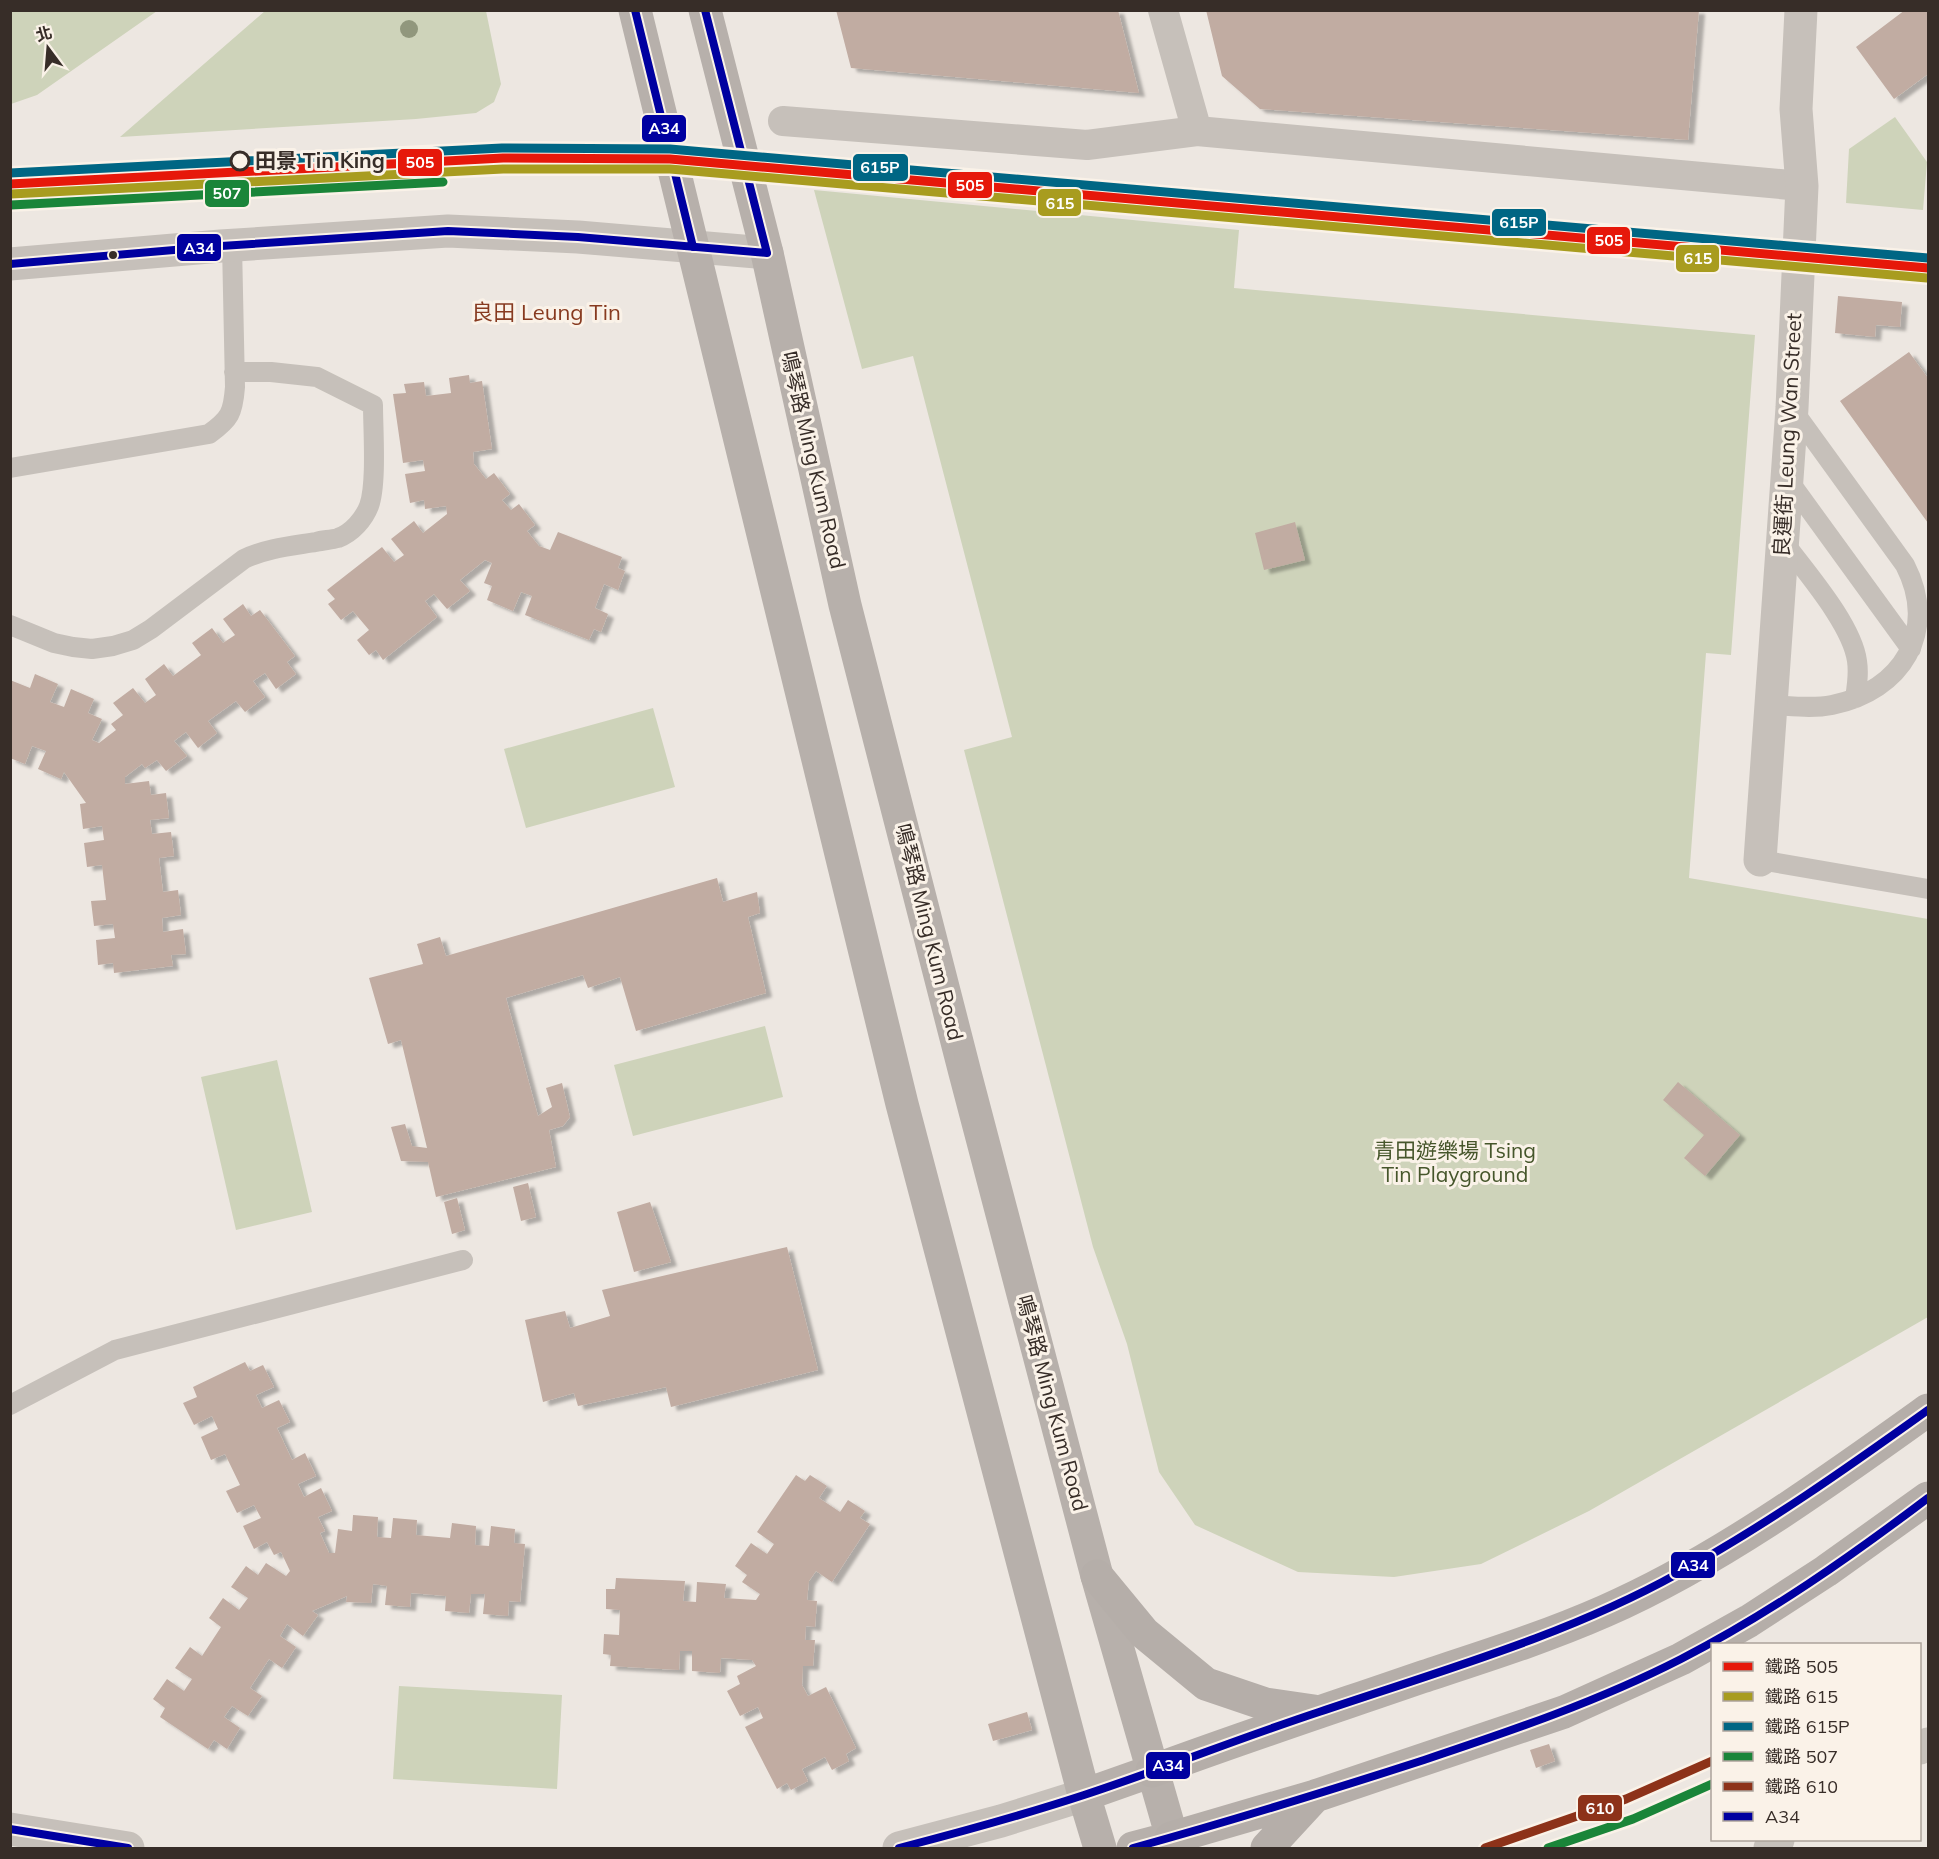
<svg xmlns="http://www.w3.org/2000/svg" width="1939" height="1859" font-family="Mulish,'Noto Sans TC',sans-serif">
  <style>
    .green { fill: #ced3ba }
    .building { fill: #c1aca2; filter: url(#shadow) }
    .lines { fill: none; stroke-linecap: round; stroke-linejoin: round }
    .service { stroke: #c6c0ba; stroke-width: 20 }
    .pedestrian { stroke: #c6c0ba; stroke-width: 30 }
    .minor { stroke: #c6c0ba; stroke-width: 33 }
    .tertiary { stroke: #c6c0ba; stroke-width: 33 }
    .secondary { stroke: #b7b0ab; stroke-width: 33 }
    .primary { stroke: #b5aea9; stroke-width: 33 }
    .bus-1-casing { stroke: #faf2e8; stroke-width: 12 }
    .bus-1 { stroke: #0000a0; stroke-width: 8 }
    .rail-1-casing { stroke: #faf2e8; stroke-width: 14 }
    .rail-2-casing { stroke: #faf2e8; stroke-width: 14 }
    .rail-3-casing { stroke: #faf2e8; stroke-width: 14 }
    .rail-4-casing { stroke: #faf2e8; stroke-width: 14 }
    .rail-5-casing { stroke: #faf2e8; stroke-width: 14 }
    .rail-1 { stroke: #e6180a; stroke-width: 9 }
    .rail-2 { stroke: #a89c1f; stroke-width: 9 }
    .rail-3 { stroke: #006684; stroke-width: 9 }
    .rail-4 { stroke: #1a8539; stroke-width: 9 }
    .rail-5 { stroke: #8d3219; stroke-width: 9 }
    .tree { fill: #91977d }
    .stop-dot { fill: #faf2e8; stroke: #372d28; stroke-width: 3 }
    .bus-dot { fill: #372d28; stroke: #faf2e8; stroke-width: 2 }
    .labels { text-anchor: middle; stroke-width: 6; stroke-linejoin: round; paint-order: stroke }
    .stop-label { font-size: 21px; font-weight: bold; fill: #372d28; stroke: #faf2e8; text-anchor: start }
    .street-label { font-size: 21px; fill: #372d28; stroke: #faf2e8 }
    .park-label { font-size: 21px; fill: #46562b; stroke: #faf2e8 }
    .neighbourhood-label { font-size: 22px; fill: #873a20; stroke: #faf2e8 }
    .line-badge { stroke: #faf2e8; stroke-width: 2 }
    .badge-label { font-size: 16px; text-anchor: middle; font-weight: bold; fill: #fff }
  </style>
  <defs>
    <filter id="shadow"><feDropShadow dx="6" dy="4" stdDeviation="1.5" flood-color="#0004"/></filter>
  </defs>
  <rect width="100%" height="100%" fill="#ede7e1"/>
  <path class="green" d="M10,11L11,10L157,11L37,95L11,104Z
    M265,11H486L501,84L494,102L476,113L416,119L120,137Z
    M1895,117L1927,162L1923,210L1846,203L1849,149Z
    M814,190L1239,230L1234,288L1755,335L1731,655L1706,653L1689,878L1928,919V1317L1589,1511L1481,1564L1394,1577L1298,1572L1195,1525L1159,1472L1127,1344L1093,1247L964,750L1012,737L913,356L862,369Z
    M653,708L675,787L526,828L504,749Z
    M765,1026L783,1097L633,1136L614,1065Z
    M277,1060L312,1212L236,1230L201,1077Z
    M399,1686L562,1695L557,1789L393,1779Z"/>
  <path class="building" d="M836,10H1118L1139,93L851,68Z
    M1206,10H1699L1688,140L1260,109L1222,76Z
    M1905,10H1928V74L1894,99L1856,47Z
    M1838,296L1902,302L1900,327L1876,325L1875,337L1835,333Z
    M1909,352L1928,378V523L1840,401Z
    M469,375L470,383L482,381L492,449L473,452L474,464L486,479L494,473L510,494L502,500L511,510L519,504L535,525L527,531L539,546L550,550L558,532L622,557L618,568L625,571L618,590L604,584L595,608L608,614L601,632L594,629L589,640L525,615L532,596L521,592L513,611L487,600L492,586L484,583L492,563L485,560L460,580L470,591L447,609L434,594L425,601L437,617L383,660L376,650L369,655L357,640L369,630L353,611L341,620L328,604L335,599L327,590L382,547L394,562L404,555L391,539L414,521L423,533L447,514L446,506L425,509L424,500L410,503L405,474L425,471L423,460L403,463L393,394L406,393L404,384L424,382L426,396L451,393L449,378Z
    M1295,522L1305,560L1264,570L1255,533Z
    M243,604L251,616L260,610L295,656L287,662L296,674L276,689L265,673L253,681L265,697L245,712L236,701L208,721L217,733L198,748L186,732L174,741L187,756L166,771L157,760L145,768L142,764L125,777V784L149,781L151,795L166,793L169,818L150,820L152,834L171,832L174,856L159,858L163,892L178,890L181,915L162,918L163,932L183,929L186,954L171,955L173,966L114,973L113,963L98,965L96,940L115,938L113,924L94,926L91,901L106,900L102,865L87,867L84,843L104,840L102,826L83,829L80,804L86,803L64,772L61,779L38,769L46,751L32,746L25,764L10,758V680L30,688L35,674L58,684L50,702L64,707L71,689L94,699L88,713L102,719L92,740L99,743L116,730L111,724L123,715L113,703L133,688L145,703L156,695L145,679L164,664L173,676L201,655L192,643L212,628L223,643L235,635L223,619Z
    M717,878L723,902L757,892L760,913L748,917L766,993L636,1031L620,977L588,988L583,975L506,998L538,1116L552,1107L546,1088L562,1083L570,1117L563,1126L549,1130L556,1167L436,1197L428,1162L401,1161L391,1127L405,1124L412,1146L427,1148L401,1040L388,1044L369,978L423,964L417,944L440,937L446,956Z
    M1678,1082L1740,1135L1705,1176L1684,1158L1704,1135L1663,1100Z
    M528,1183L536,1217L521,1221L513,1187Z
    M457,1198L465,1230L452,1234L444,1202Z
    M650,1202L671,1262L634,1272L617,1212Z
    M787,1247L818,1370L671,1407L666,1387L578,1406L574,1393L543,1402L525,1320L565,1311L570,1328L610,1316L602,1290Z
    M245,1362L250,1371L263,1365L274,1387L256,1395L262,1408L279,1400L290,1422L277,1428L292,1460L305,1453L316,1476L298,1484L304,1497L321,1488L332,1511L318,1517L325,1531L320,1533L329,1553H335L338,1529L352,1531L353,1515L378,1517L377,1537L391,1538L393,1518L417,1520L416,1535L450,1538L452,1523L476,1526L475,1545L489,1546L491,1526L515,1529L514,1543L525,1544L520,1602L509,1601L508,1616L483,1614L485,1594H471L469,1613L445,1611L446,1596L411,1593L410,1607L385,1605L387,1586L373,1584L371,1603L346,1602L347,1596L312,1611L318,1615L303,1636L287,1624L280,1636L296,1647L282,1668L269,1659L250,1688L262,1696L248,1716L232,1706L224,1717L240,1728L227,1749L214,1740L208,1749L160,1717L165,1708L153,1699L167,1679L184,1691L192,1679L175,1668L190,1647L202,1656L221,1627L209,1618L223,1598L239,1610L248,1598L231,1587L246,1566L258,1575L266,1563L286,1576L290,1571L281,1552L274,1555L267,1542L254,1549L243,1526L261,1518L254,1505L237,1513L226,1491L240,1485L225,1454L211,1460L201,1437L218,1429L212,1416L194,1425L183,1403L197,1397L193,1387Z
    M796,1475L805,1481L810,1475L827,1486L819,1498L840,1512L848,1500L865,1511L860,1518L870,1524L832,1582L816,1571L809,1581L807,1600L817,1601L815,1627L806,1626L805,1640H815L813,1666H803L802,1685L808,1696L826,1687L856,1748L846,1754L849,1761L832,1770L825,1757L802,1769L808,1781L791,1790L787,1783L777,1789L745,1727L763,1718L758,1707L740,1716L727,1691L740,1684L737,1676L756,1666L752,1660L721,1658L720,1673L692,1671V1651H680L679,1670L610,1666L611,1655L603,1654L604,1634L619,1635L620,1610L606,1609V1589H615L616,1578L685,1581L683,1601L696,1602L697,1582L726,1584L724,1598L756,1600L760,1594L742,1582L747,1575L735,1566L751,1543L767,1554L774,1544L757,1532Z
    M1027,1712L1032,1730L993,1741L988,1724Z
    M1549,1744L1555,1761L1536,1768L1530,1750Z"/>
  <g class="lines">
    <path class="service" d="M10,468L209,434C230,419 233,413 235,387L232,245
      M1786,477L1911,649
      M1782,540C1805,571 1852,624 1857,661C1859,674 1857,686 1855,698
      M10,625L54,643L73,647L92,649L113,646L133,640L151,629L244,559C267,548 291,546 316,542C323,540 331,540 338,538C352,533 364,519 369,506C377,484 373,430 373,405L317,377L271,372H234
      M1772,705C1792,706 1812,709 1832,705C1902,691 1939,631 1905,565L1792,409
      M1760,860L1928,889
      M10,1405L115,1350L463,1260"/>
    <path class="pedestrian" d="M1163,10L1197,131
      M783,121L1087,145L1197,131L1802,186"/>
    <path class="minor" d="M1760,860L1792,408L1802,186L1796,109L1801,10
      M1920,1748L1928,1744
      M1770,1848L1778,1840"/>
    <path class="tertiary" d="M10,264L221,246L448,231L578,237L767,253
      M10,1829L128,1848
      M899,1848L1001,1821L1084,1795"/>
    <path class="secondary" d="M635,10L902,1104L1084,1795L1100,1848
      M705,10L767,253L845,605L965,1073L1097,1576L1175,1848
      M1084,1795L1152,1771
      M1133,1848L1171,1838"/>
    <path class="primary" d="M1097,1576L1144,1633L1206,1684L1265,1704L1314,1711
      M1152,1771C1241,1738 1332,1708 1422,1677C1483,1657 1546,1637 1605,1611C1717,1562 1829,1481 1928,1410
      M1171,1838L1315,1796L1564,1712L1681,1659L1749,1621L1826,1571L1928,1498
      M1267,1848L1314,1797"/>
    <g class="bus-1-casing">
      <path id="bus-1" d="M635,10L693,247
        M705,10L767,253
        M10,264L221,246L448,231L578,237L767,253
        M10,1829L128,1848
        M899,1848C961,1832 1023,1815 1084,1795C1163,1769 1240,1738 1319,1712C1440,1671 1565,1636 1677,1574C1765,1526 1847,1468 1928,1410
        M1133,1848C1231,1821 1328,1791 1424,1760C1511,1731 1599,1701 1681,1659C1769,1614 1850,1557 1928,1498"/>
    </g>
    <use href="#bus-1" class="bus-1"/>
    <g class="rail-1-casing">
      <path id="rail-1" d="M10,184L503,158L670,159L1928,268"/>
    </g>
    <g class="rail-2-casing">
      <path id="rail-2" d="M11,194L503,169H670L1927,278"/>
    </g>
    <g class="rail-3-casing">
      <path id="rail-3" d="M10,173L502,148L670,149L1928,258"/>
    </g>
    <g class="rail-4-casing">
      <path id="rail-4" d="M11,205L443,182
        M1548,1848L1633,1819L1712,1784"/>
    </g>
    <g class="rail-5-casing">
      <path id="rail-5" d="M1485,1848L1626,1799L1712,1761"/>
    </g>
    <use href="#rail-1" class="rail-1"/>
    <use href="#rail-2" class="rail-2"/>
    <use href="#rail-3" class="rail-3"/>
    <use href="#rail-4" class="rail-4"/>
    <use href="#rail-5" class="rail-5"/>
  </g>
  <circle class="tree" cx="409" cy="29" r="9"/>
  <circle class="stop-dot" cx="240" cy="161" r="9"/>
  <circle class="bus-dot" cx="113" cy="255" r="5"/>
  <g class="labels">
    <g class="stop-label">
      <text x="255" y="168">田景 Tin King</text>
    </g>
    <g class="street-label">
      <text transform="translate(1788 435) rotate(-87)" y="7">良運街 Leung Wan Street</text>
      <text transform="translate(813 460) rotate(77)" y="7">鳴琴路 Ming Kum Road</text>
      <text transform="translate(929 932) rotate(76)" y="7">鳴琴路 Ming Kum Road</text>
      <text transform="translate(1052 1403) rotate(75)" y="7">鳴琴路 Ming Kum Road</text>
    </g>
    <g class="park-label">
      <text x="1455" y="1158">青田遊樂場 Tsing<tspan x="1455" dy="24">Tin Playground</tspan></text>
    </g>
    <g class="neighbourhood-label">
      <text x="546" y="320">良田 Leung Tin</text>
    </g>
  </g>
  <g class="line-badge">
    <rect x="641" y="114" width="46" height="29" rx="6" fill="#0000a0"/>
    <rect x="397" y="148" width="46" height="29" rx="6" fill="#e6180a"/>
    <rect x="852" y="153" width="57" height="29" rx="6" fill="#006684"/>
    <rect x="947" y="171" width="46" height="28" rx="6" fill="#e6180a"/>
    <rect x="204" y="179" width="46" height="29" rx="6" fill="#1a8539"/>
    <rect x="1037" y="188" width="45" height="29" rx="6" fill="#a89c1f"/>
    <rect x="1491" y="208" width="56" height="29" rx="6" fill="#006684"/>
    <rect x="1586" y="226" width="45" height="29" rx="6" fill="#e6180a"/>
    <rect x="176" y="233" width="46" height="29" rx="6" fill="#0000a0"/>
    <rect x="1675" y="244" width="45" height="29" rx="6" fill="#a89c1f"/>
    <rect x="1670" y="1551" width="46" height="28" rx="6" fill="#0000a0"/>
    <rect x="1145" y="1751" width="46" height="29" rx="6" fill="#0000a0"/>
    <rect x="1577" y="1794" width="46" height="28" rx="6" fill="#8d3219"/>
  </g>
  <g class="badge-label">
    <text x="664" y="134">A34</text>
    <text x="420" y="168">505</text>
    <text x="880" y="173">615P</text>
    <text x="970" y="191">505</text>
    <text x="227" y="199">507</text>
    <text x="1060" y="209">615</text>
    <text x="1519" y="228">615P</text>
    <text x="1609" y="246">505</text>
    <text x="199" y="254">A34</text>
    <text x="1698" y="264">615</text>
    <text x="1693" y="1571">A34</text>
    <text x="1168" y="1771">A34</text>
    <text x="1600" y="1814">610</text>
  </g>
  <rect width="1939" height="1859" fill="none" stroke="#372d28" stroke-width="24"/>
  <rect x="1711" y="1643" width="210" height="198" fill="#faf2e8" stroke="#aca39b" stroke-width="1.5"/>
  <rect x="1723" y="1662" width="30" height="9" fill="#e6180a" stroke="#aca39b" stroke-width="1.5"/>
  <text x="1765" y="1673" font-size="18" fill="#372d28">鐵路 505</text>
  <rect x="1723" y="1692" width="30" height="9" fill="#a89c1f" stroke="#aca39b" stroke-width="1.5"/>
  <text x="1765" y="1703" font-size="18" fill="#372d28">鐵路 615</text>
  <rect x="1723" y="1722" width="30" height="9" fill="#006684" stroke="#aca39b" stroke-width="1.5"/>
  <text x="1765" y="1733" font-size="18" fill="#372d28">鐵路 615P</text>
  <rect x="1723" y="1752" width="30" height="9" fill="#1a8539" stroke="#aca39b" stroke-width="1.5"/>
  <text x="1765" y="1763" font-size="18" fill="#372d28">鐵路 507</text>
  <rect x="1723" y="1782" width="30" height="9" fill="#8d3219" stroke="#aca39b" stroke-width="1.5"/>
  <text x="1765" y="1793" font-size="18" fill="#372d28">鐵路 610</text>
  <rect x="1723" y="1812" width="30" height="9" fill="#0000a0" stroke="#aca39b" stroke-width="1.5"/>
  <text x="1765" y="1823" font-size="18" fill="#372d28">A34</text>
  <g transform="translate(48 48) rotate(344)" stroke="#faf2e8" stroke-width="4.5" paint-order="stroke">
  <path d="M0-4.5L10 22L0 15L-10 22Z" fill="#372d28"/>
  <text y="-9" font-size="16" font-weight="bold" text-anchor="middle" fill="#372d28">北</text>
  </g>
</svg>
